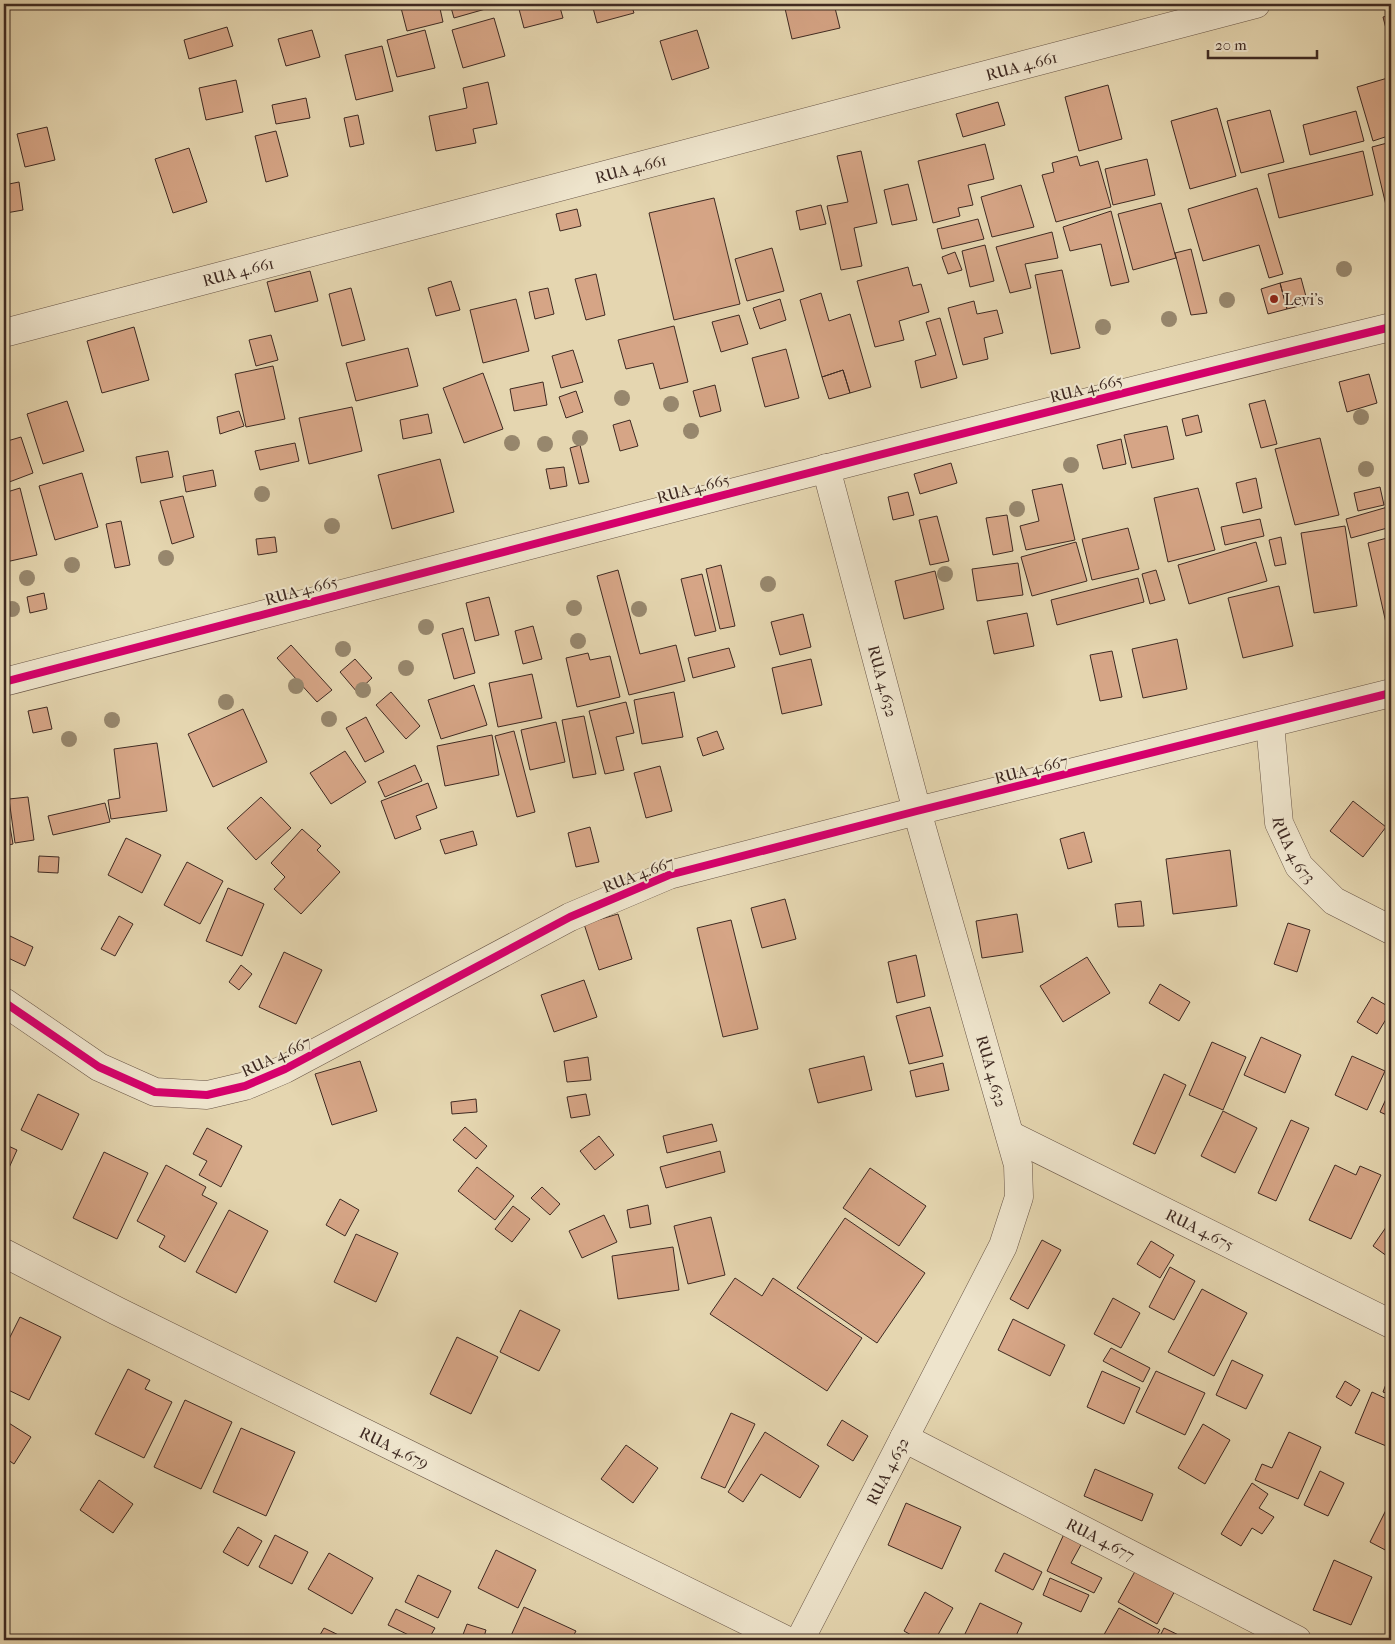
<svg xmlns="http://www.w3.org/2000/svg" width="1395" height="1644" font-family="'IM FELL French Canon',serif">
  <style>
    .building { fill: #d6a586; stroke: #3f2a22 }
    .lines { fill: none; stroke-linecap: round; stroke-linejoin: round }
    .minor-casing { stroke: #685546; stroke-width: 29 }
    .minor { stroke: #eee4cc; stroke-width: 28 }
    .cycleway-casing { stroke: #eee4cc; stroke-width: 11 }
    .cycleway { stroke: #d6006c; stroke-width: 8 }
    .tree { fill: #97876d }
    .poi-dot { fill: #8f2418; stroke: #eee4cc; stroke-width: 2 }
    .labels { text-anchor: middle; stroke-width: 4; stroke-linejoin: round; paint-order: stroke }
    .street-label { font-size: 16px; fill: #3f2a22; stroke: #eee4cc }
    .poi-label { font-size: 16px; fill: #3f2a22; stroke: #eee4cc; text-anchor: start }
  </style>
  <rect width="100%" height="100%" fill="#e5d6b0"/>
  <filter id="stains"><feTurbulence type="fractalNoise" baseFrequency=".004" numOctaves="4"/><feColorMatrix values="0 0 0 0 .2 0 0 0 0 .09 0 0 0 0 .02 0 0 0 .5 -.17"/></filter>
  <radialGradient id="worn" r=".72"><stop offset=".6" stop-color="#630" stop-opacity="0"/><stop offset="1" stop-color="#630" stop-opacity=".3"/></radialGradient>
  <path class="building" d="M400,4H439L443,22L407,31Z
    M450,4H495L496,6L454,18Z
    M538,4H559L563,18L524,28L519,9Z
    M592,4H631L634,13L597,23Z
    M784,4H834L840,28L792,39Z
    M1391,15V48L1383,17Z
    M494,18L505,56L463,68L452,30Z
    M227,27L233,46L189,59L184,40Z
    M312,30L320,57L286,66L278,39Z
    M425,30L435,68L397,77L387,40Z
    M697,30L709,68L672,80L660,41Z
    M382,46L393,91L356,100L345,55Z
    M1391,77V135L1373,141L1357,87Z
    M236,80L243,112L206,120L199,88Z
    M488,82L497,124L473,129L476,143L436,151L429,116L467,108L463,88Z
    M1108,85L1122,139L1079,151L1065,97Z
    M306,98L310,118L276,124L272,105Z
    M998,102L1005,125L963,137L956,114Z
    M1217,108L1236,176L1190,189L1171,121Z
    M1270,110L1284,162L1241,173L1227,121Z
    M1356,111L1364,141L1310,155L1303,125Z
    M358,115L364,144L350,147L344,118Z
    M47,127L55,160L25,167L17,134Z
    M276,131L288,176L266,182L255,136Z
    M1391,142V226L1372,147Z
    M985,144L994,179L968,185L973,205L958,208L960,216L933,223L918,161Z
    M189,148L207,202L173,213L155,159Z
    M861,151L877,223L854,228L862,266L841,270L827,206L848,202L837,156Z
    M1363,151L1373,195L1279,218L1268,174Z
    M1077,156L1080,166L1098,161L1111,207L1056,222L1042,175L1054,172L1052,163Z
    M1147,159L1155,195L1113,205L1105,169Z
    M19,182L23,210L6,213L4,185Z
    M908,184L917,220L892,225L884,190Z
    M1021,185L1034,227L992,237L981,197Z
    M1257,188L1283,274L1269,278L1259,245L1203,261L1188,209Z
    M714,198L740,304L674,320L649,213Z
    M1161,203L1176,258L1133,270L1118,214Z
    M821,205L826,224L800,230L796,211Z
    M577,209L581,226L560,231L556,214Z
    M1111,211L1129,282L1111,286L1101,244L1070,251L1063,227Z
    M978,219L984,239L942,249L937,229Z
    M1052,232L1058,258L1025,264L1031,288L1010,293L996,247Z
    M985,245L994,281L970,287L962,251Z
    M772,248L784,291L747,301L735,259Z
    M1191,249L1207,313L1191,315L1175,253Z
    M955,252L962,270L948,274L942,257Z
    M908,267L913,286L921,284L929,312L899,321L904,340L875,347L857,281Z
    M1062,270L1080,348L1051,354L1035,275Z
    M310,271L318,301L275,312L267,282Z
    M596,274L605,315L586,320L575,279Z
    M1301,278L1308,304L1287,309L1280,283Z
    M451,281L460,310L436,316L428,288Z
    M1280,283L1287,309L1268,314L1261,289Z
    M351,288L365,340L342,346L329,294Z
    M548,288L554,314L535,319L529,292Z
    M821,293L829,321L850,314L871,387L850,393L843,370L822,377L800,300Z
    M516,299L529,351L483,363L470,310Z
    M780,299L786,320L760,329L753,308Z
    M974,301L977,314L997,310L1003,333L984,338L988,359L963,365L948,308Z
    M739,315L748,344L721,352L712,322Z
    M940,318L957,378L921,388L915,361L936,355L926,322Z
    M674,326L688,382L660,389L653,363L626,369L618,340Z
    M134,327L149,380L102,393L87,341Z
    M271,335L278,360L256,366L249,340Z
    M408,348L418,386L356,401L346,363Z
    M786,349L799,398L765,407L752,358Z
    M573,350L583,382L561,388L552,356Z
    M273,366L285,419L246,427L235,374Z
    M843,370L850,393L829,399L822,377Z
    M483,373L503,429L464,443L443,388Z
    M1369,374L1377,403L1347,412L1339,382Z
    M543,382L547,405L514,411L510,389Z
    M715,385L721,411L700,417L693,391Z
    M576,391L583,412L566,418L559,397Z
    M1265,400L1277,444L1261,448L1249,404Z
    M67,401L84,451L43,464L27,414Z
    M352,407L362,451L309,464L299,418Z
    M239,411L244,426L220,434L217,417Z
    M428,414L432,433L403,439L400,420Z
    M1198,415L1202,432L1186,436L1182,419Z
    M630,420L638,446L620,451L613,425Z
    M1167,426L1174,459L1132,468L1124,435Z
    M21,437L33,473L4,484V442Z
    M1320,438L1339,515L1295,525L1275,449Z
    M1121,439L1126,464L1103,469L1097,445Z
    M295,443L299,461L260,470L255,451Z
    M580,445L589,482L579,484L570,448Z
    M168,451L173,477L141,483L136,457Z
    M440,459L454,512L392,529L378,475Z
    M951,463L957,483L920,494L914,474Z
    M564,467L567,486L550,489L546,469Z
    M213,470L216,486L186,492L183,476Z
    M82,473L98,527L55,540L39,486Z
    M1256,478L1262,508L1243,513L1236,483Z
    M1062,484L1075,540L1026,550L1020,526L1039,521L1032,490Z
    M1380,487L1384,505L1358,511L1354,493Z
    M20,488L37,555L6,562L4,553V493Z
    M1198,488L1215,550L1168,562L1154,498Z
    M908,492L914,515L893,520L888,497Z
    M183,496L194,537L172,544L160,501Z
    M1391,506V527L1351,538L1346,519Z
    M1007,515L1013,551L993,555L986,518Z
    M937,516L949,561L930,565L919,520Z
    M1260,519L1264,536L1225,545L1221,527Z
    M121,521L130,565L115,568L106,524Z
    M1345,526L1357,606L1314,613L1301,533Z
    M1128,528L1139,569L1092,580L1082,539Z
    M275,537L277,552L258,555L256,539Z
    M1281,537L1286,564L1275,566L1269,540Z
    M1391,537V622L1386,623L1368,543Z
    M1076,542L1087,581L1032,596L1021,557Z
    M1256,542L1267,581L1189,604L1178,565Z
    M1018,563L1023,595L977,601L972,569Z
    M721,565L735,626L720,629L706,569Z
    M618,570L640,654L676,645L685,681L629,695L597,576Z
    M1156,570L1165,600L1150,604L1142,574Z
    M935,571L944,609L904,619L895,581Z
    M702,574L716,631L695,636L681,579Z
    M1138,578L1144,602L1057,625L1051,600Z
    M1279,586L1293,646L1243,658L1228,598Z
    M44,593L47,609L30,613L27,597Z
    M489,597L499,635L475,641L466,603Z
    M1027,613L1034,646L994,654L987,621Z
    M803,614L811,647L780,655L771,622Z
    M533,626L542,659L523,664L515,631Z
    M463,628L475,673L454,679L442,634Z
    M1177,639L1187,689L1143,698L1132,649Z
    M291,645L332,690L317,702L277,658Z
    M729,648L735,667L693,678L688,658Z
    M1112,651L1122,697L1100,701L1090,655Z
    M588,653L590,660L610,656L620,697L577,707L566,658Z
    M355,659L372,678L357,692L340,672Z
    M811,659L822,705L782,714L772,668Z
    M532,674L542,718L498,727L489,683Z
    M474,685L487,725L441,739L428,700Z
    M391,692L420,726L406,739L376,705Z
    M674,692L683,737L642,744L634,700Z
    M626,702L634,733L616,737L624,770L605,774L589,711Z
    M47,707L52,729L33,733L28,711Z
    M243,709L267,762L213,787L188,734Z
    M584,716L596,774L573,778L562,720Z
    M366,717L384,752L365,762L346,728Z
    M556,722L565,762L530,770L521,730Z
    M514,731L535,812L517,817L495,736Z
    M717,731L724,749L703,756L697,738Z
    M492,735L499,775L445,786L437,746Z
    M157,743L167,811L111,819L108,800L120,798L114,749Z
    M345,751L366,782L331,804L310,773Z
    M415,765L422,781L385,797L378,782Z
    M660,766L672,811L646,818L634,773Z
    M428,783L437,808L416,816L421,829L395,839L381,801Z
    M28,797L34,840L15,843L9,799Z
    M261,797L291,828L256,860L227,828Z
    M1353,801L1386,827L1363,857L1330,831Z
    M6,803L13,844L4,846V804Z
    M105,803L110,822L53,835L48,816Z
    M590,827L599,862L576,867L568,833Z
    M302,829L321,846L317,850L340,872L301,914L274,889L285,877L271,863Z
    M473,831L477,845L445,854L440,840Z
    M1084,832L1092,862L1068,869L1060,839Z
    M126,838L161,855L142,893L108,875Z
    M1230,850L1237,906L1173,914L1166,859Z
    M39,856L59,857L58,873L38,872Z
    M187,862L223,881L200,924L164,905Z
    M228,888L264,904L242,956L206,941Z
    M785,899L796,939L762,948L751,908Z
    M1141,901L1144,926L1118,927L1115,904Z
    M618,914L632,959L599,970L584,924Z
    M1017,914L1023,952L982,958L976,921Z
    M119,916L133,924L115,956L101,949Z
    M731,920L758,1029L723,1037L697,928Z
    M1288,923L1310,930L1297,972L1274,964Z
    M10,936L33,947L25,966L4,956V950Z
    M284,952L322,970L296,1024L259,1007Z
    M916,955L925,996L897,1003L888,962Z
    M1087,957L1110,993L1063,1022L1040,986Z
    M241,965L252,974L239,990L229,982Z
    M584,980L597,1017L554,1032L541,995Z
    M1160,984L1190,1002L1179,1021L1149,1003Z
    M1372,997L1391,1008V1011L1377,1034L1357,1022Z
    M930,1007L943,1056L909,1064L896,1016Z
    M1391,1029V1042L1386,1040Z
    M1261,1037L1301,1055L1285,1093L1244,1075Z
    M1212,1042L1246,1057L1223,1110L1189,1095Z
    M864,1056L872,1090L818,1103L809,1069Z
    M1352,1056L1385,1071L1367,1110L1335,1095Z
    M588,1057L591,1080L567,1082L564,1061Z
    M360,1061L377,1111L332,1125L315,1074Z
    M943,1063L949,1090L916,1097L910,1071Z
    M1164,1074L1186,1085L1155,1154L1133,1144Z
    M1391,1088V1117L1380,1112Z
    M38,1094L79,1114L62,1150L21,1130Z
    M586,1094L590,1115L571,1118L567,1097Z
    M476,1099L477,1112L452,1114L451,1102Z
    M1223,1111L1257,1128L1235,1173L1201,1156Z
    M1291,1120L1309,1128L1276,1201L1258,1193Z
    M712,1124L717,1141L667,1153L663,1136Z
    M465,1127L487,1146L476,1159L453,1140Z
    M207,1128L242,1146L221,1187L199,1175L207,1161L193,1154Z
    M599,1136L614,1155L595,1170L580,1151Z
    M4,1144L17,1150L4,1179Z
    M720,1151L725,1172L666,1188L660,1167Z
    M104,1152L148,1173L117,1239L73,1218Z
    M166,1165L206,1187L202,1195L217,1203L185,1262L159,1247L165,1236L137,1221Z
    M1335,1165L1356,1175L1360,1166L1381,1175L1351,1239L1309,1220Z
    M477,1167L514,1196L495,1220L458,1191Z
    M870,1168L926,1206L899,1246L843,1208Z
    M542,1187L560,1204L550,1215L531,1198Z
    M340,1199L359,1210L345,1236L326,1225Z
    M648,1205L651,1224L630,1228L627,1210Z
    M513,1206L530,1219L512,1242L495,1229Z
    M229,1210L268,1231L236,1293L196,1272Z
    M604,1215L617,1242L582,1258L569,1231Z
    M711,1217L725,1275L688,1284L674,1226Z
    M845,1218L925,1273L877,1343L797,1288Z
    M1391,1220V1259L1373,1246Z
    M356,1234L398,1253L376,1302L334,1282Z
    M1042,1240L1061,1250L1028,1309L1010,1299Z
    M1151,1241L1174,1255L1160,1278L1137,1264Z
    M673,1247L679,1290L618,1299L612,1256Z
    M1170,1267L1195,1281L1174,1320L1149,1307Z
    M735,1278L762,1296L773,1278L862,1338L827,1391L710,1314Z
    M1202,1289L1247,1313L1214,1376L1168,1352Z
    M1113,1298L1140,1313L1121,1348L1094,1334Z
    M520,1310L560,1330L539,1371L500,1352Z
    M20,1317L61,1337L29,1400L4,1388V1349Z
    M1013,1319L1065,1345L1050,1376L998,1350Z
    M457,1337L498,1357L471,1414L430,1394Z
    M1111,1348L1150,1368L1143,1382L1103,1361Z
    M1232,1360L1263,1375L1246,1409L1216,1395Z
    M128,1369L150,1380L145,1389L172,1402L144,1458L95,1434Z
    M1102,1371L1140,1388L1124,1424L1087,1407Z
    M1156,1371L1205,1393L1185,1435L1136,1412Z
    M1391,1371V1395L1383,1392Z
    M1345,1381L1360,1390L1351,1406L1336,1397Z
    M1372,1392L1391,1401V1448L1355,1433Z
    M185,1400L232,1422L201,1489L154,1467Z
    M731,1413L755,1424L725,1488L701,1478Z
    M4,1420L31,1437L14,1464L4,1457Z
    M842,1420L868,1436L853,1461L827,1445Z
    M1203,1424L1230,1440L1205,1484L1178,1468Z
    M241,1428L295,1452L266,1516L213,1492Z
    M765,1432L819,1466L800,1498L761,1474L743,1502L728,1492Z
    M1289,1432L1321,1447L1298,1499L1255,1480L1262,1464L1272,1468Z
    M626,1445L658,1468L633,1503L601,1479Z
    M1095,1469L1153,1494L1142,1521L1084,1496Z
    M1320,1471L1344,1483L1328,1516L1304,1505Z
    M99,1480L133,1504L113,1533L80,1510Z
    M1252,1483L1268,1494L1259,1508L1274,1517L1262,1534L1252,1528L1241,1546L1221,1534Z
    M906,1503L961,1527L942,1569L888,1545Z
    M1388,1506L1391,1507V1553L1370,1542Z
    M238,1527L262,1541L248,1566L223,1552Z
    M1064,1534L1082,1543L1071,1563L1102,1578L1094,1593L1047,1571Z
    M275,1535L308,1552L292,1584L259,1567Z
    M496,1550L536,1570L518,1608L478,1588Z
    M329,1553L373,1578L352,1614L308,1589Z
    M1004,1553L1042,1572L1033,1590L995,1571Z
    M1334,1560L1372,1577L1351,1625L1313,1610Z
    M1138,1566L1177,1587L1157,1624L1118,1602Z
    M418,1575L451,1591L438,1618L405,1602Z
    M1050,1578L1089,1595L1081,1612L1043,1595Z
    M925,1592L953,1608L935,1640H920L904,1631Z
    M980,1603L1022,1623L1014,1640H962Z
    M524,1607L576,1631L571,1640H509Z
    M1119,1608L1160,1630L1154,1640H1101Z
    M396,1609L435,1628L428,1640H419L388,1625Z
    M467,1624L486,1630L483,1640H461Z
    M324,1628L349,1640H317Z
    M1164,1628L1189,1640H1158Z
    M365,1635L376,1640H362Z"/>
  <g class="lines">
    <g class="minor-casing">
      <g id="minor">
        <path id="s1" d="M4,333L1256,4"/>
        <path d="M4,682C466,562 927,440 1391,327"/>
        <path id="s2" d="M1270,724L1279,823L1299,866L1334,901L1391,930"/>
        <path d="M4,1002L99,1067L155,1092L207,1095L245,1086L285,1069L570,917L669,875L917,811L1391,693"/>
        <path id="s3" d="M1010,1135L1391,1324"/>
        <path id="s4" d="M4,1253L117,1311L786,1640"/>
        <path id="s5" d="M904,1438L1297,1640"/>
        <path id="s6" d="M800,1640L1003,1246L1019,1197L1018,1165L917,811L826,468"/>
      </g>
    </g>
    <use href="#minor" class="minor"/>
    <g class="cycleway-casing">
      <path id="cycleway" d="M4,682C466,562 927,440 1391,327
        M4,1002L99,1067L155,1092L207,1095L245,1086L285,1069L570,917L669,875L917,811L1391,693"/>
    </g>
    <use href="#cycleway" class="cycleway"/>
  </g>
  <g class="tree">
    <circle cx="1344" cy="269" r="8"/>
    <circle cx="1227" cy="300" r="8"/>
    <circle cx="1169" cy="319" r="8"/>
    <circle cx="1103" cy="327" r="8"/>
    <circle cx="622" cy="398" r="8"/>
    <circle cx="671" cy="404" r="8"/>
    <circle cx="1361" cy="417" r="8"/>
    <circle cx="691" cy="431" r="8"/>
    <circle cx="580" cy="438" r="8"/>
    <circle cx="512" cy="443" r="8"/>
    <circle cx="545" cy="444" r="8"/>
    <circle cx="1071" cy="465" r="8"/>
    <circle cx="1366" cy="469" r="8"/>
    <circle cx="262" cy="494" r="8"/>
    <circle cx="1017" cy="509" r="8"/>
    <circle cx="332" cy="526" r="8"/>
    <circle cx="166" cy="558" r="8"/>
    <circle cx="72" cy="565" r="8"/>
    <circle cx="945" cy="574" r="8"/>
    <circle cx="27" cy="578" r="8"/>
    <circle cx="768" cy="584" r="8"/>
    <circle cx="574" cy="608" r="8"/>
    <circle cx="12" cy="609" r="8"/>
    <circle cx="639" cy="609" r="8"/>
    <circle cx="426" cy="627" r="8"/>
    <circle cx="578" cy="641" r="8"/>
    <circle cx="343" cy="649" r="8"/>
    <circle cx="406" cy="668" r="8"/>
    <circle cx="296" cy="686" r="8"/>
    <circle cx="363" cy="690" r="8"/>
    <circle cx="226" cy="702" r="8"/>
    <circle cx="329" cy="719" r="8"/>
    <circle cx="112" cy="720" r="8"/>
    <circle cx="69" cy="739" r="8"/>
  </g>
  <circle class="poi-dot" cx="1274" cy="299" r="5"/>
  <g class="labels">
    <g class="street-label">
      <text dy="6" stroke="none"><textPath href="#s1" startOffset="1052">RUA 4.661</textPath></text>
      <text dy="6" stroke="none"><textPath href="#s1" startOffset="648">RUA 4.661</textPath></text>
      <text dy="6" stroke="none"><textPath href="#s1" startOffset="242">RUA 4.661</textPath></text>
      <text transform="translate(1086 388) rotate(-14)" y="6">RUA 4.665</text>
      <text transform="translate(693 488) rotate(-15)" y="6">RUA 4.665</text>
      <text transform="translate(301 590) rotate(-15)" y="6">RUA 4.665</text>
      <text transform="translate(883 681) rotate(75)" y="6">RUA 4.632</text>
      <text transform="translate(1031 769) rotate(-14)" y="6">RUA 4.667</text>
      <text dy="6" stroke="none"><textPath href="#s2" startOffset="130">RUA 4.673</textPath></text>
      <text transform="translate(638 874) rotate(-21)" y="6">RUA 4.667</text>
      <text transform="translate(276 1056) rotate(-25)" y="6">RUA 4.667</text>
      <text transform="translate(992 1071) rotate(74)" y="6">RUA 4.632</text>
      <text dy="6" stroke="none"><textPath href="#s3" startOffset="212">RUA 4.675</textPath></text>
      <text dy="6" stroke="none"><textPath href="#s4" startOffset="436">RUA 4.679</textPath></text>
      <text dy="6" stroke="none"><textPath href="#s6" startOffset="190">RUA 4.632</textPath></text>
      <text dy="6" stroke="none"><textPath href="#s5" startOffset="221">RUA 4.677</textPath></text>
    </g>
    <g class="poi-label">
      <text x="1284" y="305">Levi's</text>
    </g>
  </g>
  <rect width="1395" height="1644" fill="none" stroke="#e5d6b0" stroke-width="20"/>
  <rect x="5" y="5" width="1385" height="1634" fill="none" stroke="#3f2a22" stroke-width="2.5"/>
  <rect x="10" y="10" width="1375" height="1624" fill="none" stroke="#3f2a22"/>
  <path d="M1208 50v8h109v-8" fill="none" stroke="#3f2a22" stroke-width="2.5"/>
  <text x="1215" y="50" font-size="15" fill="#3f2a22" stroke="#eee4cc" stroke-width="4" paint-order="stroke">20 m</text>
  <rect width="100%" height="100%" filter="url(#stains)"/>
  <rect width="100%" height="100%" fill="url(#worn)"/>
</svg>
